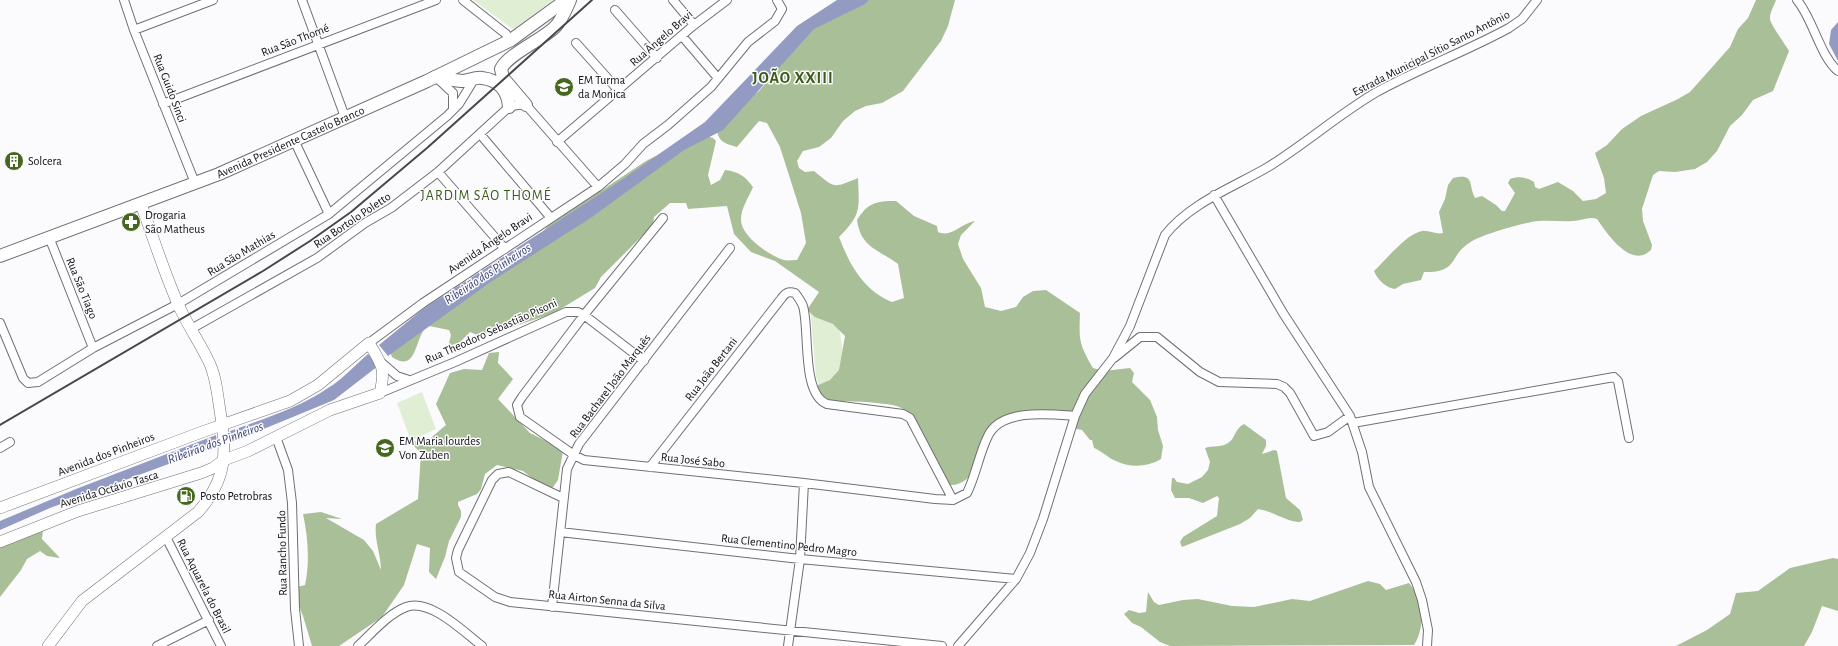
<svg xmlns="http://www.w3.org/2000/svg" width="1838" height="646" font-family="'Alegreya Sans',sans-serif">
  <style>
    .green { fill: #e0efd3 }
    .forest { fill: #a9bf97 }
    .water { fill: #949bc3 }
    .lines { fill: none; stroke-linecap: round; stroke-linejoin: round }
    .street-casing { stroke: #6f7076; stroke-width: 10 }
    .secondary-casing { stroke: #6f7076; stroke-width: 12 }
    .primary-casing { stroke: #6f7076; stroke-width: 14 }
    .street { stroke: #fff; stroke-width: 8 }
    .secondary { stroke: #fff; stroke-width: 11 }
    .primary { stroke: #fff; stroke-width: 12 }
    .rail { stroke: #48484a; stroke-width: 2 }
    .labels { text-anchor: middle; stroke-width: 3; stroke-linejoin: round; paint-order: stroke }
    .street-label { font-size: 12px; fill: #0f0f11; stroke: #fbfbfe }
    .poi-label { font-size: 12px; fill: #0f0f11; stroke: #fbfbfe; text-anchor: start }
    .water-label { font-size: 13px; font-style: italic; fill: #3a4176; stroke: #fbfbfe }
    .quarter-label { font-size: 14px; letter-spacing: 1px; fill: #3c5b19; stroke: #fbfbfe }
    .district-label { font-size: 16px; font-weight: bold; letter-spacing: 1px; fill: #3c5b19; stroke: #fbfbfe }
  </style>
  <rect width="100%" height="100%" fill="#fbfbfe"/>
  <path class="green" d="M473,0H553L514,30Z
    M810,306L823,310L838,319L845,366L859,397L819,385L816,377Z
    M422,392L436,429L411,441L397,403Z"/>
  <path class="forest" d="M845,0H955L948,26L941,41L903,91L882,103L866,106L855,111L843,121L831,138L819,147L803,151L797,161L799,168L805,172L814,171C835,188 832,189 858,178C859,209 862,214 839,237C849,264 864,291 892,302L904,298L898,264C878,249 861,248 857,220C868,203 875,201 896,201L914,216L937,226L938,232C952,238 961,223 975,221L961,235L958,244L963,259L981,288L985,307L1001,311L1016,307L1023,297L1033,291L1046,290L1080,313C1079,341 1079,344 1093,368L1104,371L1130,368L1134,373L1132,382L1150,400L1157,417L1158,430L1163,446L1161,459C1148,467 1129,468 1116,461C1108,458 1102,451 1094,448L1092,440H1090L1082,430L1068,427C1069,420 1069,415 1062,411L1024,412L995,426L998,431L992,432C984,451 974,487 949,485C941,470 913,416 903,409C895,404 884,404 876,403C858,400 838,403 821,399L816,386L830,380L839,370L845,336L833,324L815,317L807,310L819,292L775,261L751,252L734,234L727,206L688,209L686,203H670L654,217L653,225L601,277L595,288L554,313L501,331L477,335L470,332L460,342L452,345L449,343L451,335L449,330L429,326C426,328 423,330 422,333C415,346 414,372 392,357L390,351L535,241L548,226L646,161L699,134L713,138L716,141L708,175L711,185L720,180L725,170C739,172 745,176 753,187C749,197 741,208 741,219C740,236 770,256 784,260C788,261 793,260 797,260L806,243L801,213L780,147L767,123L759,121L737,147C722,143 718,141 716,125L759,91L815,24Z
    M1756,0H1776C1774,6 1770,12 1770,18C1769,23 1786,45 1789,51L1773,91L1753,100L1742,115L1730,126L1717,151L1707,162L1695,169L1675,172L1659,171L1653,175L1642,209L1643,221L1652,245L1651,250C1631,270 1606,232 1597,219C1589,216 1581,221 1573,221C1562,222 1550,220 1539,221C1525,222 1487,233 1474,240C1447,254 1461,273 1424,272L1421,280L1403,284L1395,289C1386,288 1377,279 1374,271C1386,260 1406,234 1422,231C1429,230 1436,235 1443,233L1439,212L1445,199L1448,185L1453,178C1475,173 1468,184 1475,198L1482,196L1496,205L1502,211H1505L1515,193L1508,183L1510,179C1518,176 1526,177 1534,182L1535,187L1539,189L1558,182L1573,191L1583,201L1596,199L1606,193L1604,178L1595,153L1607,145L1622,129L1641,116L1678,99L1690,92L1730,47L1738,29L1748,18Z
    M499,352L498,363L513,379L498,399L530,433L550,443L563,451L558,480L551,490L546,489L523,471L497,465L485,474L481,489L477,494L458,502V505L461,511V517L449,541L445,557L436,579L429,572L430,548L417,544L404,585L382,617L339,646H312L303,616L296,599L297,587L305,585C310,562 308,537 303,514L321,512L342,519L326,518L364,540L373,551L381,570C381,554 374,540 376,524L418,499L421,453L411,443V441L426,442L446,425L436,404L450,373L464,369L482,370L489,353Z
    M1244,424L1266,440V446L1262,454L1274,450L1277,451L1286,498L1300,510L1303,520L1300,522C1286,522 1273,511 1258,509L1250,518L1240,524L1182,547L1180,542L1183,537L1217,516L1219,498L1217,496L1203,503L1189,498H1175L1171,490L1172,478H1174L1177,482L1188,484L1202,477L1208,470L1210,462L1205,448C1212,445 1221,448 1228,443C1236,438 1234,429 1244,424Z
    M43,530L42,539L60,558L47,556L40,551L27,559L21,570L0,597V546Z
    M1833,558L1838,559V611L1822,606L1812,632L1804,646H1676L1707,630L1730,614L1736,593L1758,591L1790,568Z
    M1368,581L1380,584L1386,590L1409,583C1423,600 1426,626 1414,645L1170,646L1160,642L1141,627L1132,623L1124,614L1129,610L1139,613L1146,612L1148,592L1154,602L1159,605L1183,600L1198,599L1232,606L1254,607L1292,599L1310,601Z"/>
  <path class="water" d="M837,0H869L865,4L814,29L723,130L684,150L592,217L492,281L388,356L379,345L423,309L623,179L705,122L797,26Z
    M1838,22V61L1829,44L1831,30Z
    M368,354L378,366L334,400L232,442L230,431C263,419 299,408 328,388C343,379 355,365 368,354Z
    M216,435L217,446L50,508L0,530V521L76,489Z"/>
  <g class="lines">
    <g class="street-casing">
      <path id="street" d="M124,0L134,30L195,183
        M302,0L345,117
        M463,0L506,34L511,40
        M673,0L694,25
        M1797,0C1813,19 1820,56 1838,71
        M615,10L657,58
        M134,30L213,0
        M682,36L717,77
        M576,43L619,91
        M436,77L453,93V109
        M163,104L436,0
        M480,134L551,218
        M294,140L329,214
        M557,142L694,25L727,0
        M438,172L505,249
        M1214,195L1283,313L1350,416L1362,452L1369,487L1416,582L1422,600L1428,630L1427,646
        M663,218L584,315L522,397L517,405L520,417L574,455L584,460L804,483L935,499L953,500L967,493C976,475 979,454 988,436C1001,408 1050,414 1075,416
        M49,237L93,348
        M0,323L23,378L28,383L38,382L93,348L178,304L329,214L447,116L459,104L475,78
        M191,329L317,258L365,223L391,208L438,172L509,107C515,105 520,104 526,105L598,187
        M369,343L423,303L598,187L625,164L643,144L668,125L711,87L748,42L775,21L782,9L777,0
        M1114,358L1140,337H1157L1200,372L1219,382L1277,384L1284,387L1290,393L1314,436L1328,432L1350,416
        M382,363L397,376L409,380
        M380,393L455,362L566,312H578L584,315L644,361
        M1353,423L1614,377L1618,381L1629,438
        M276,437L288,470L292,503L295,609L299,646
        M0,448L10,442
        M650,467L781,299C785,293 788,291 795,293C798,297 801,301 803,306C810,330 801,394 827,404L903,414L910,418L953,500
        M563,498L509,472L498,474L492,480L458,550L456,558L459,572L495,597L510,602L942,646
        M560,532L800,559L1016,579
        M166,537L221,646
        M552,607L567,469L579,444L730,248
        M157,646L209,620
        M358,646C372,633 388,614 406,607C430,598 464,632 482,646
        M788,646L800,559L804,483
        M958,646L1016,579L1030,553L1043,519L1075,416L1085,394L1113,358L1130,326L1165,235C1190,203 1234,187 1268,167C1305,144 1338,115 1375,93C1418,69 1465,52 1509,28L1522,19L1537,0"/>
    </g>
    <g class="secondary-casing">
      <path id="secondary" d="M0,508L202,432L290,401L318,385L369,343C381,364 386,367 380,393L330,410L248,451L224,460L213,468L201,473L78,511L0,542
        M48,646L82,601L198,512C230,476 226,448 219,404C217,390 215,373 208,360C199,341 186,323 178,304C164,272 153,237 141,204"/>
    </g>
    <g class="primary-casing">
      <g id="primary">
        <path d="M435,77C444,78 455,81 464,81C470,80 476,77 482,78C499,80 508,91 509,107"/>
        <path d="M526,105L503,78L501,69C508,54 542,40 555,27C562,20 566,9 570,0"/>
        <path id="s1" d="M0,256L219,174L427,81L511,40L566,0"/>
      </g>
    </g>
    <use href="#street" class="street"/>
    <use href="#secondary" class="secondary"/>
    <use href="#primary" class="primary"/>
    <path class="rail" d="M0,425L263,271L310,241L351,212L427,148L592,0"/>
  </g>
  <defs>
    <g id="school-disc" transform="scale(1)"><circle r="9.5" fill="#45671e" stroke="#fbfbfe"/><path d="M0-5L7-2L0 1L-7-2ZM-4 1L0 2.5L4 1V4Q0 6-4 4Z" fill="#fff"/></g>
    <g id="building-disc" transform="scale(1)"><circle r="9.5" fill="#45671e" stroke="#fbfbfe"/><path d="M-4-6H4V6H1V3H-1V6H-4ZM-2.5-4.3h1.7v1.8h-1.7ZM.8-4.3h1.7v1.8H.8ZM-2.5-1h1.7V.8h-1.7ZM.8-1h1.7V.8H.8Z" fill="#fff"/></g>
    <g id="pharmacy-disc" transform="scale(1)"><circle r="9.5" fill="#45671e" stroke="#fbfbfe"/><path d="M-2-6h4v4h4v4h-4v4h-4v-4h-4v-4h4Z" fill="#fff"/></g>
    <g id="fuel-disc" transform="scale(1)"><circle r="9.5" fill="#45671e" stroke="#fbfbfe"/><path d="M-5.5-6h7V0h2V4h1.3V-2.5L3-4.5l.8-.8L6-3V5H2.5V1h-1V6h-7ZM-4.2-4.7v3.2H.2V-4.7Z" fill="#fff"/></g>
  </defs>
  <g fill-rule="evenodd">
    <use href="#school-disc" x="564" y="87"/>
    <use href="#building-disc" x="14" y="161"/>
    <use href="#pharmacy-disc" x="131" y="222"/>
    <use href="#school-disc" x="385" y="448"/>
    <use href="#fuel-disc" x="186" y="496"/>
  </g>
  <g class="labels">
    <g class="street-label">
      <text transform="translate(661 38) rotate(-41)" y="4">Rua Ângelo Bravi</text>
      <text transform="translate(295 40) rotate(-21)" y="4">Rua São Thomé</text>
      <text transform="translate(1431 53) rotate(-27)" y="4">Estrada Municipal Sítio Santo Antônio</text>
      <text transform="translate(170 88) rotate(69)" y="4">Rua Guido Sinci</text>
      <text dy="4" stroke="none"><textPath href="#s1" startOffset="312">Avenida Presidente Castelo Branco</textPath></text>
      <text transform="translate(352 220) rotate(-34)" y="4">Rua Bortolo Poletto</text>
      <text transform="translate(490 243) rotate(-34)" y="4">Avenida Ângelo Bravi</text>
      <text transform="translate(241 253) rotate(-31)" y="4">Rua São Mathias</text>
      <text transform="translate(82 288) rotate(68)" y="4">Rua São Tiago</text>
      <text transform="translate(491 331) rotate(-24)" y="4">Rua Theodoro Sebastião Pisoni</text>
      <text transform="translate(711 369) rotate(-52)" y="4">Rua João Bertani</text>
      <text transform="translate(610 386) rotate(-53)" y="4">Rua Bacharel João Marquês</text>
      <text transform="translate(106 454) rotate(-21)" y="4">Avenida dos Pinheiros</text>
      <text transform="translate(693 460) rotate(6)" y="4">Rua José Sabo</text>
      <text transform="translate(109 489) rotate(-17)" y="4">Avenida Octávio Tasca</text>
      <text transform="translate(789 545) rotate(6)" y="4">Rua Clementino Pedro Magro</text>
      <text transform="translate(282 553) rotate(-91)" y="4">Rua Rancho Fundo</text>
      <text transform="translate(204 586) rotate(63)" y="4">Rua Aquarela do Brasil</text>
      <text transform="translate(607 600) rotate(6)" y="4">Rua Airton Senna da Silva</text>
    </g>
    <g class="poi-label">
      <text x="578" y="84">EM Turma<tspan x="578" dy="14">da Monica</tspan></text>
      <text x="28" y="165">Solcera</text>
      <text x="145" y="219">Drogaria<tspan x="145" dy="14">São Matheus</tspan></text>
      <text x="399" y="445">EM Maria lourdes<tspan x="399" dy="14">Von Zuben</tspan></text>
      <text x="200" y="500">Posto Petrobras</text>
    </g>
    <g class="water-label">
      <text transform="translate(487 273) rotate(-33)" y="5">Ribeirão dos Pinheiros</text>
      <text transform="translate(215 442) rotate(-20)" y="5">Ribeirão dos Pinheiros</text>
    </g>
    <g class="quarter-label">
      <text x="486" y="200">JARDIM SÃO THOMÉ</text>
    </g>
    <g class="district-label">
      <text x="793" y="83">JOÃO XXIII</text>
    </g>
  </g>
</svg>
